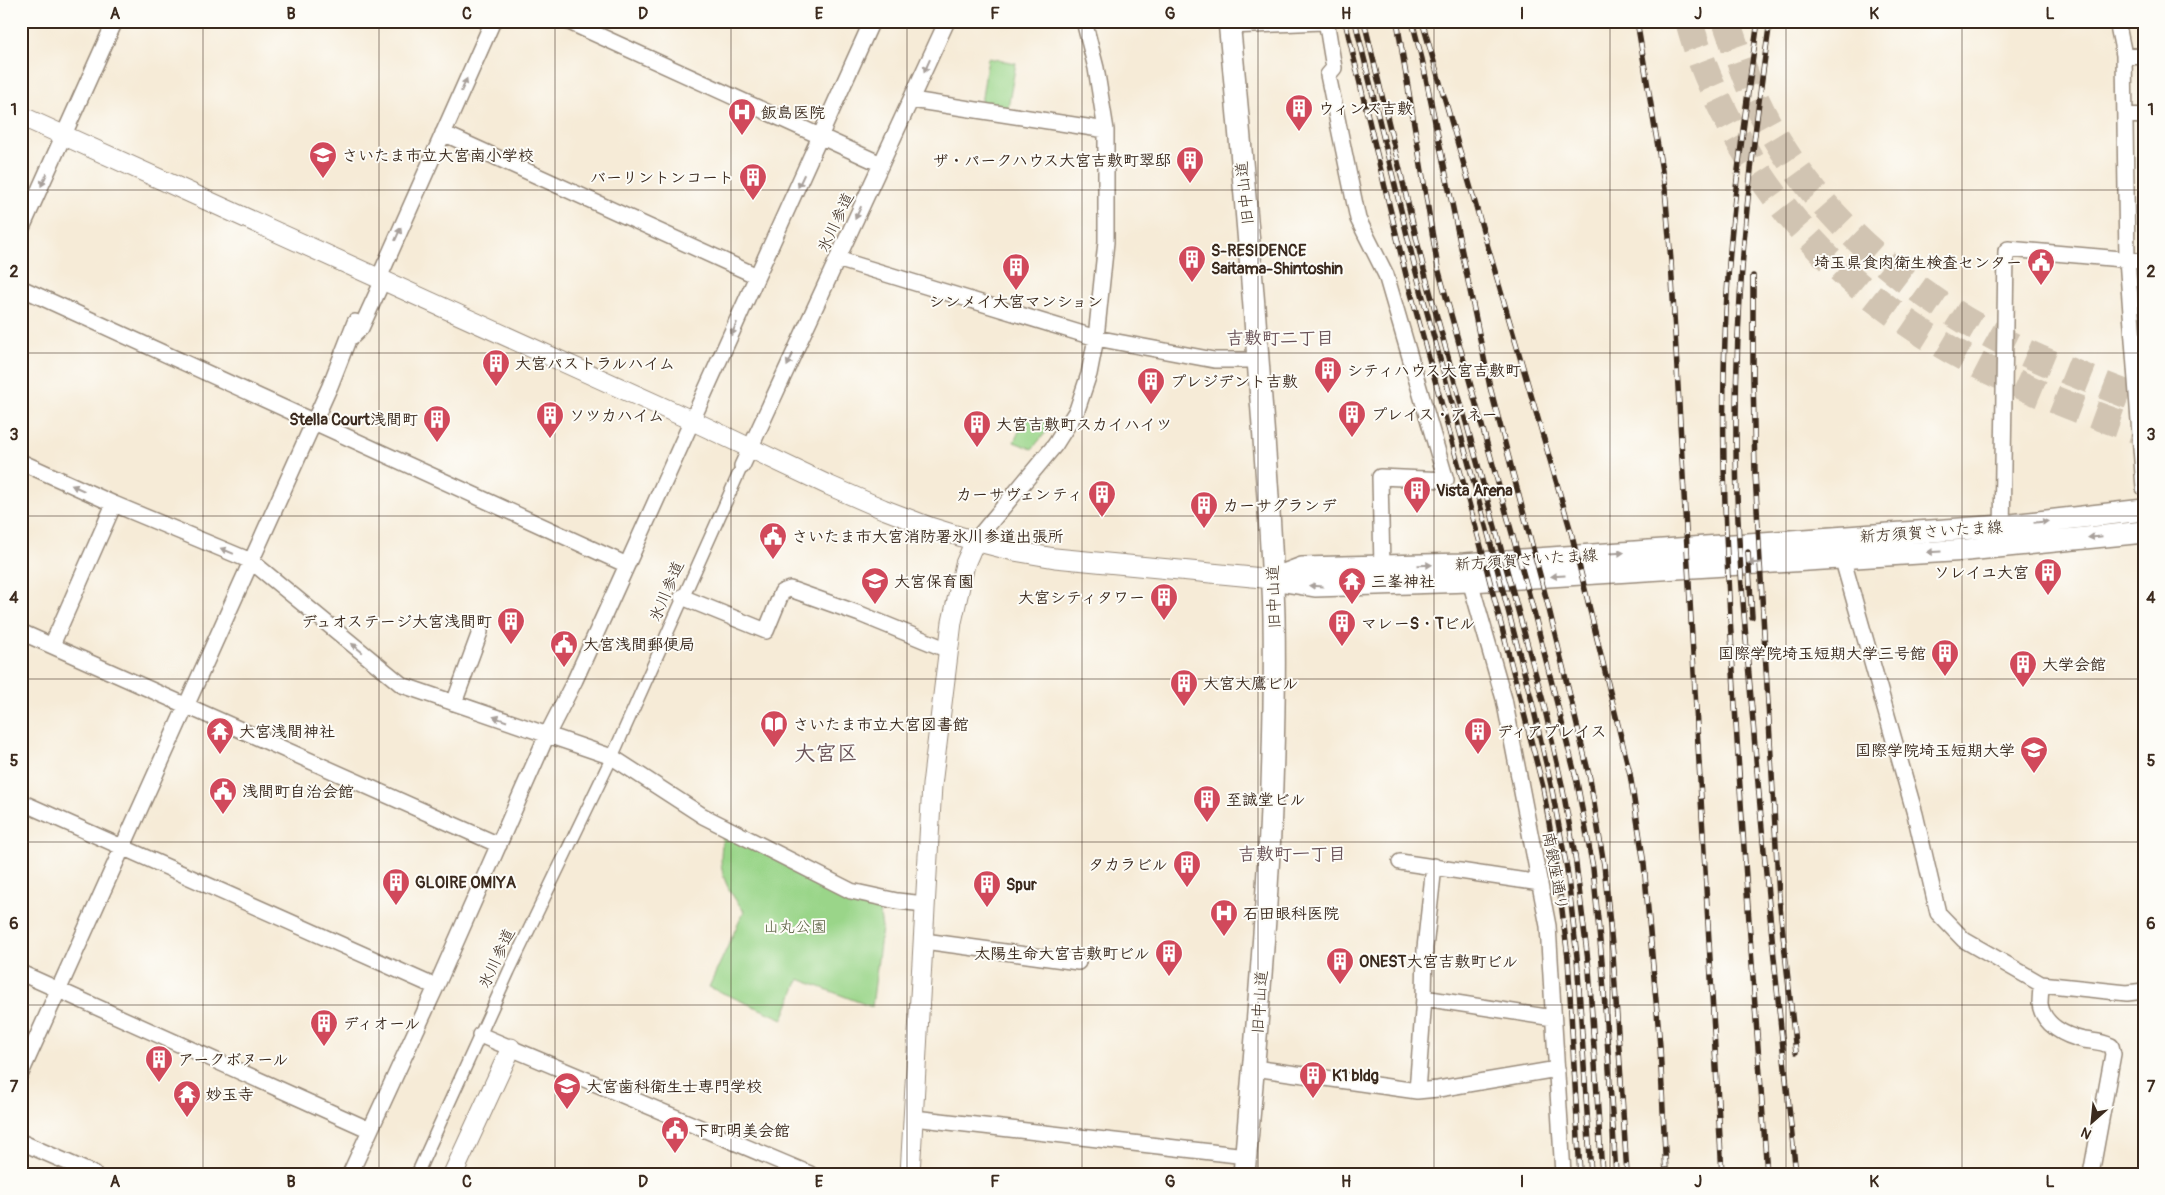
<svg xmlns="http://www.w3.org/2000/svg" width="2165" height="1195" font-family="Pangolin,'Klee One',sans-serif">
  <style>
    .green { fill: #9ad589; stroke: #6a8054 }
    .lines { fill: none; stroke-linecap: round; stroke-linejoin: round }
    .motorway-tunnel { stroke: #d1c4b2; stroke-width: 28; stroke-dasharray: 28 14; stroke-linecap: butt }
    .pedestrian-casing { stroke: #988a7a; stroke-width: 14 }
    .minor-casing { stroke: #988a7a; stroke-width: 18 }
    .tertiary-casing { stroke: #988a7a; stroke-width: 21 }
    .secondary-casing { stroke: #988a7a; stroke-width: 24 }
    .pedestrian { stroke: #fff; stroke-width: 11 }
    .minor { stroke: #fff; stroke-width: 15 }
    .tertiary { stroke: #fff; stroke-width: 19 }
    .secondary { stroke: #fff; stroke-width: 21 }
    .rail-casing { stroke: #3b2a1e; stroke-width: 5.5 }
    .rail { stroke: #fdfcf7; stroke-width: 4; stroke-dasharray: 11; stroke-linecap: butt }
    .oneway { fill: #a79f9a }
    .grid { fill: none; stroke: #3b2a1e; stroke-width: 1; stroke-opacity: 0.55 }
    .labels { text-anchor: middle; stroke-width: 4; stroke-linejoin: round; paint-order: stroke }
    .poi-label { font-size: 16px; font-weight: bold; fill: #3b2a1e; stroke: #fdfcf7; text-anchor: start }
    .street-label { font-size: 16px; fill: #3b2a1e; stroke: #fdfcf7 }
    .park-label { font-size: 16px; fill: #585d3e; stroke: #fdfcf7 }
    .neighbourhood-label { font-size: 18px; font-weight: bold; fill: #6b5459; stroke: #fdfcf7 }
    .district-label { font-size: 21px; font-weight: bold; fill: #6b5459; stroke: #fdfcf7 }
    .neatline { fill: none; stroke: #3b2a1e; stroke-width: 2 }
    .grid-label { font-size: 16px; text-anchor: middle; font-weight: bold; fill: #3b2a1e }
  </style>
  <rect width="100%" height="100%" fill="#fdfcf7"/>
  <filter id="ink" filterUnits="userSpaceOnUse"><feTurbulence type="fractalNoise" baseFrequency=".02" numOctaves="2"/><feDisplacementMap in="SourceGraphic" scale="10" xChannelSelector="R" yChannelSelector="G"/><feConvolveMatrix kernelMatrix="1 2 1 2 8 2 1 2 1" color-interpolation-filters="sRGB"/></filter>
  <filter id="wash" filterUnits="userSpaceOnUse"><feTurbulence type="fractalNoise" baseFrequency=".0096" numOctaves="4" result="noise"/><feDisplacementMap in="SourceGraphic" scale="20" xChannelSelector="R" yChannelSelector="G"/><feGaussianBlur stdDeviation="1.12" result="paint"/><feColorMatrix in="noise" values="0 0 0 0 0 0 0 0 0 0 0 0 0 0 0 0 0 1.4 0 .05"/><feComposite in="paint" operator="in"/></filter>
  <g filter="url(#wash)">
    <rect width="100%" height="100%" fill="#f6ebd7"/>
    <path class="green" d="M988,58L1016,63L1008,108L981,104Z
      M1026,416L1052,425L1032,449L1014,442Z
      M724,833L879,909L882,928L872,1007L799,979L783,1019L709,987L744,911C722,883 717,868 724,833Z"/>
  </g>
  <g filter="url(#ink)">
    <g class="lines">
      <path class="motorway-tunnel" d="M1689,21C1702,70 1724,116 1750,159C1843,309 1982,379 2144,432
        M1726,21C1735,46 1743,72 1754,96C1806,212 1912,298 2024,352C2063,370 2104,385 2144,401"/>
      <g class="pedestrian-casing">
        <path id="pedestrian" d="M417,1174L509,971L612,757L742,466"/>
      </g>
      <g class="minor-casing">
        <path id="minor" d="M567,21L881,164
          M2117,21L2124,55L2127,259L2144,488
          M1229,26L1322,22L1327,26L1334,68L1328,75L1358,219L1386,275L1446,480L1380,477L1382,567
          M2124,55L2144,57
          M912,100L1106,130
          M2127,115L2144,116
          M443,133L757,276
          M21,230L115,21
          M837,259L1096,338L1214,360H1258
          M379,278L493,21
          M21,288L627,565
          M353,336L361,328L383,280
          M21,462L114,504L251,561L402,685L612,757L703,816L851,891L897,901L925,904
          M742,466L947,21
          M2002,535L2006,251L2008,249L2144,261
          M975,541L1055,445L1077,410L1089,374L1096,338L1106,242V130L1096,68L1084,21
          M1842,557L1915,814L1938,913L1964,940L2041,984L2127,993L2144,991
          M1470,581L1504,699L1548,926L1563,1174
          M682,597L766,631L782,592L790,589L860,614L948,650
          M21,632L499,845
          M52,645L114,504
          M454,703L480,632
          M21,802L436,987
          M1400,862L1540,883
          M924,941L1078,962
          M21,973L370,1130
          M2041,984C2041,990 2040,998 2040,1004C2043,1025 2065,1036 2084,1040C2096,1042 2100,1041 2111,1046L2113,1054L2091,1174
          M1424,998L1553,1018
          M480,1035L810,1174
          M1254,1068L1417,1091L1438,1089L1557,1069
          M21,1073L330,386L355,322
          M1417,1091L1424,998L1425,948L1434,866
          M914,1118L1246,1156
          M21,1142L94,1174
          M350,1174L436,987L547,735L575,680L627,565L872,21"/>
      </g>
      <g class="tertiary-casing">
        <path id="tertiary" d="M21,116L693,421L828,485L883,509L930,527L975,541L1014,551L1055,558L1273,579
          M453,1174L511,1048
          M910,1174L932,785L952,622L965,564L975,541"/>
      </g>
      <g class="secondary-casing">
        <path id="secondary" d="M1229,21C1241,143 1251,264 1260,386C1266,463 1272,540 1274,617C1277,803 1261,989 1244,1174
          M1273,579L1302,568L1464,564L2002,526L2144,510
          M1273,579L1315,586L1470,581L1967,550L2144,532"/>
      </g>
      <use href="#pedestrian" class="pedestrian"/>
      <use href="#minor" class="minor"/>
      <use href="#tertiary" class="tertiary"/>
      <use href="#secondary" class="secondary"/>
      <g class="rail-casing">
        <path id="rail" d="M1345,21L1406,275L1480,543L1543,787L1557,870L1568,958L1580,1174
          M1355,21L1416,272L1490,541L1532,702L1551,785L1567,869L1577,957L1591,1174
          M1364,21L1424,270L1543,701L1562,785L1575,856L1589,969L1602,1174
          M1397,21L1438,268L1532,605L1577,782L1593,868L1602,962L1616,1174
          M1412,21L1422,59L1490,387L1548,605L1590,779L1604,865L1613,955L1627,1174
          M1422,21L1571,532L1630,774L1644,864L1660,1046L1666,1174
          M1637,21L1665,189L1671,261L1722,1174
          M1758,21C1743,126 1728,233 1725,339C1721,443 1726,548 1732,652C1741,826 1755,1000 1767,1174
          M1770,21C1750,159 1735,298 1736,438C1736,533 1745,628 1753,722C1765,873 1780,1023 1796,1174
          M1753,276V377L1755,473L1779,898L1796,1052
          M1748,552L1752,617"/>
      </g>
      <use href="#rail" class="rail"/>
    </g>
    <defs><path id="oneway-solid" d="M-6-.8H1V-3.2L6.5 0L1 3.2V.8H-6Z" transform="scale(1.25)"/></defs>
    <g class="oneway">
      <use href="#oneway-solid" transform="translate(927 66) rotate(114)"/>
      <use href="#oneway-solid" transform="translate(464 85) rotate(-66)"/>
      <use href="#oneway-solid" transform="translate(44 180) rotate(115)"/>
      <use href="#oneway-solid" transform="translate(801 181) rotate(115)"/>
      <use href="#oneway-solid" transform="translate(858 213) rotate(115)"/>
      <use href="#oneway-solid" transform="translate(398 234) rotate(-66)"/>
      <use href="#oneway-solid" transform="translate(734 329) rotate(114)"/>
      <use href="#oneway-solid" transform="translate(790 360) rotate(115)"/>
      <use href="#oneway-solid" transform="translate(78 488) rotate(-156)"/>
      <use href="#oneway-solid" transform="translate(2041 522) rotate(-6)"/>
      <use href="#oneway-solid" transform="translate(2095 537) rotate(174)"/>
      <use href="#oneway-solid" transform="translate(227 551) rotate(-157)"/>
      <use href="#oneway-solid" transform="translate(1934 552) rotate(177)"/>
      <use href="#oneway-solid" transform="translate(1617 553) rotate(-4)"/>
      <use href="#oneway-solid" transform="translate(1755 563) rotate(176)"/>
      <use href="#oneway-solid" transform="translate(1425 565) rotate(-2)"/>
      <use href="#oneway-solid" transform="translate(1558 576) rotate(176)"/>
      <use href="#oneway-solid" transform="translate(1316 586) rotate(-177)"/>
      <use href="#oneway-solid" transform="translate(357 648) rotate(-140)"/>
      <use href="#oneway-solid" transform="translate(500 719) rotate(-161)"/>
    </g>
  </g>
  <path class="grid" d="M203,21V1174M379,21V1174M555,21V1174M731,21V1174M907,21V1174M1082,21V1174M1258,21V1174M1434,21V1174M1610,21V1174M1786,21V1174M1962,21V1174M21,190H2144M21,353H2144M21,516H2144M21,679H2144M21,842H2144M21,1005H2144"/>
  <defs>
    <g id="building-pin" transform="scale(1.4375)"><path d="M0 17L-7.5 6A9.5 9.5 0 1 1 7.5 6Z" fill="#d1495b" stroke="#fdfcf7"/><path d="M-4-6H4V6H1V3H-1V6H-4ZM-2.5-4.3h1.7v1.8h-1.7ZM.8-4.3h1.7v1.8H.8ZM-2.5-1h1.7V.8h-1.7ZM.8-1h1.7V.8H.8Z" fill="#fff"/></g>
    <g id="hospital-pin" transform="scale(1.4375)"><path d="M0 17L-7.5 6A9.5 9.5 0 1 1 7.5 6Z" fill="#d1495b" stroke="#fdfcf7"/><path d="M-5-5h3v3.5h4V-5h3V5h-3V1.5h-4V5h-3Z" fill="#fff"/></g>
    <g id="school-pin" transform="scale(1.4375)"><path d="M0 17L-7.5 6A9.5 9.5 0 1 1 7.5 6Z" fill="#d1495b" stroke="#fdfcf7"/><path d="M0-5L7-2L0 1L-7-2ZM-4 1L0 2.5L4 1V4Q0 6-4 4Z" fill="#fff"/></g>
    <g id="civic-pin" transform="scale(1.4375)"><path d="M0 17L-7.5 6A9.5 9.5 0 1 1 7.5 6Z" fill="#d1495b" stroke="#fdfcf7"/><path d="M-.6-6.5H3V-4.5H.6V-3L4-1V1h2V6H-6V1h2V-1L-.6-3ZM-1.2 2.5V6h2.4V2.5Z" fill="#fff"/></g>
    <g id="temple-pin" transform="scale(1.4375)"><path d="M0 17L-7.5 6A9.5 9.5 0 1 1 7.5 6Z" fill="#d1495b" stroke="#fdfcf7"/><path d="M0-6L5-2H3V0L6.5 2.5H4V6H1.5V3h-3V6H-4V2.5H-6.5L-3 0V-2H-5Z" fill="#fff"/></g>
    <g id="library-pin" transform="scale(1.4375)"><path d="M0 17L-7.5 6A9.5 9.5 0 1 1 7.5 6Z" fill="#d1495b" stroke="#fdfcf7"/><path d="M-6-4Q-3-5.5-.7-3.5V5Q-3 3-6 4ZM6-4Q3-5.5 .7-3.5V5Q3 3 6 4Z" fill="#fff"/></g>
    <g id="university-pin" transform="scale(1.4375)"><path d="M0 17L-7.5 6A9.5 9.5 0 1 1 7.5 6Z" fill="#d1495b" stroke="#fdfcf7"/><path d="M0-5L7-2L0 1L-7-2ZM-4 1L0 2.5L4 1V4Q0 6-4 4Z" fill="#fff"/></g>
  </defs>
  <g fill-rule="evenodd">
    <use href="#building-pin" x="1299" y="108"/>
    <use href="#hospital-pin" x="742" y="112"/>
    <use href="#school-pin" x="323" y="155"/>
    <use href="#building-pin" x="1190" y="160"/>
    <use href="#building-pin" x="753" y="177"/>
    <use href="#building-pin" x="1192" y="259"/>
    <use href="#civic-pin" x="2041" y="262"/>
    <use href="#building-pin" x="1016" y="267"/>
    <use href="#building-pin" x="496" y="363"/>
    <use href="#building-pin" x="1328" y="370"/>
    <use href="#building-pin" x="1151" y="381"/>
    <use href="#building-pin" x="1352" y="414"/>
    <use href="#building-pin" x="550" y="415"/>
    <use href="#building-pin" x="437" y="419"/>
    <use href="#building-pin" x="977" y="424"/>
    <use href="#building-pin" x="1417" y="490"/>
    <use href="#building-pin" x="1102" y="494"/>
    <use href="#building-pin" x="1204" y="505"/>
    <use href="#civic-pin" x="773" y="536"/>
    <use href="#building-pin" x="2048" y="572"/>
    <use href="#school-pin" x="875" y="581"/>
    <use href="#temple-pin" x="1352" y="581"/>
    <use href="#building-pin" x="1164" y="597"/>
    <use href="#building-pin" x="511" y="621"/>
    <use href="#building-pin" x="1342" y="623"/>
    <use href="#civic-pin" x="564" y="644"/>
    <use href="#building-pin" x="1945" y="653"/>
    <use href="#building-pin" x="2023" y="664"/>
    <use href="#building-pin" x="1184" y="683"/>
    <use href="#library-pin" x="774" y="724"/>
    <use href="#temple-pin" x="220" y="731"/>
    <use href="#building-pin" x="1478" y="731"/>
    <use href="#university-pin" x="2034" y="750"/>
    <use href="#civic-pin" x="223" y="791"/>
    <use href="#building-pin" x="1207" y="799"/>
    <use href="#building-pin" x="1187" y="864"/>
    <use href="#building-pin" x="396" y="882"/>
    <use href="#building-pin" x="987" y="884"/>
    <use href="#hospital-pin" x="1224" y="913"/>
    <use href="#building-pin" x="1169" y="953"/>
    <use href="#building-pin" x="1340" y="961"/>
    <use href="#building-pin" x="324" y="1023"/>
    <use href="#building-pin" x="159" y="1059"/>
    <use href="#building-pin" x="1313" y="1075"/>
    <use href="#university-pin" x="567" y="1086"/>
    <use href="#temple-pin" x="187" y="1094"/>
    <use href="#civic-pin" x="675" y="1130"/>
  </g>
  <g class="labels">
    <g class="poi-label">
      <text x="1318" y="114">ウィンズ吉敷</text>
      <text x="761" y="118">飯島医院</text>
      <text x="342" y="161">さいたま市立大宮南小学校</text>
      <text x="1171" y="166" text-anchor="end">ザ・パークハウス大宮吉敷町翠邸</text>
      <text x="734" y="183" text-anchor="end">バーリントンコート</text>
      <text x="1211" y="256">S-RESIDENCE<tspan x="1211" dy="18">Saitama-Shintoshin</tspan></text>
      <text x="2022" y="268" text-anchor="end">埼玉県食肉衛生検査センター</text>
      <text x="1016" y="307" text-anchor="middle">シンメイ大宮マンション</text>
      <text x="515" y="369">大宮パストラルハイム</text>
      <text x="1347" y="376">シティハウス大宮吉敷町</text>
      <text x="1170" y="387">プレジデント吉敷</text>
      <text x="1371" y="420">プレイス・アネー</text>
      <text x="569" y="421">ソツカハイム</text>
      <text x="418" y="425" text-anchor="end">Stella Court浅間町</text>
      <text x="996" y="430">大宮吉敷町スカイハイツ</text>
      <text x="1436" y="496">Vista Arena</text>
      <text x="1083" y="500" text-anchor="end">カーサヴェンティ</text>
      <text x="1223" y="511">カーサグランデ</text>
      <text x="792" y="542">さいたま市大宮消防署氷川参道出張所</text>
      <text x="2029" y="578" text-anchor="end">ソレイユ大宮</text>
      <text x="894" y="587">大宮保育園</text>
      <text x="1371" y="587">三峯神社</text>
      <text x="1145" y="603" text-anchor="end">大宮シティタワー</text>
      <text x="492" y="627" text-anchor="end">デュオステージ大宮浅間町</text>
      <text x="1361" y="629">マレーS・Tビル</text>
      <text x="583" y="650">大宮浅間郵便局</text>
      <text x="1926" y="659" text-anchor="end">国際学院埼玉短期大学三号館</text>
      <text x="2042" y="670">大学会館</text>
      <text x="1203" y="689">大宮大鷹ビル</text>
      <text x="793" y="730">さいたま市立大宮図書館</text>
      <text x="239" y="737">大宮浅間神社</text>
      <text x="1497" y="737">ディアプレイス</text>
      <text x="2015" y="756" text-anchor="end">国際学院埼玉短期大学</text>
      <text x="242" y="797">浅間町自治会館</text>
      <text x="1226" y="805">至誠堂ビル</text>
      <text x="1168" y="870" text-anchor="end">タカラビル</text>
      <text x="415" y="888">GLOIRE OMIYA</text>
      <text x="1006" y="890">Spur</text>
      <text x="1243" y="919">石田眼科医院</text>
      <text x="1150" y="959" text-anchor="end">太陽生命大宮吉敷町ビル</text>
      <text x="1359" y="967">ONEST大宮吉敷町ビル</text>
      <text x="343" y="1029">ディオール</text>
      <text x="178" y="1065">アークボヌール</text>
      <text x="1332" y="1081">K1 bldg</text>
      <text x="586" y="1092">大宮歯科衛生士専門学校</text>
      <text x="206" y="1100">妙玉寺</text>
      <text x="694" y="1136">下町明美会館</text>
    </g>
    <g class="street-label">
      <text transform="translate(1244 193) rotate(-96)" y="6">旧中山道</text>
      <text transform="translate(835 222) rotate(-65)" y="6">氷川参道</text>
      <text transform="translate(1931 531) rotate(-4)" y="6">新方須賀さいたま線</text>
      <text transform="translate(1526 559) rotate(-4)" y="6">新方須賀さいたま線</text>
      <text transform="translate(666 591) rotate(-67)" y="6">氷川参道</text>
      <text transform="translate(1273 597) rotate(-92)" y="6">旧中山道</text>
      <text transform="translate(1556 871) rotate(80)" y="6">南銀座通り</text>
      <text transform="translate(496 958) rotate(-65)" y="6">氷川参道</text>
      <text transform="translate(1259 1002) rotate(-86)" y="6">旧中山道</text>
    </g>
    <g class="park-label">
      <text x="795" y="932">山丸公園</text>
    </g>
    <g class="neighbourhood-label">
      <text x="1280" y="344">吉敷町二丁目</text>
      <text x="1292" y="860">吉敷町一丁目</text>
    </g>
    <g class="district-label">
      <text x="826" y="760">大宮区</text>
    </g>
  </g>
  <rect width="2165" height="1195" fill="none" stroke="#fdfcf7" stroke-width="55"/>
  <g transform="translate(2092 1122) rotate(207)" stroke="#fdfcf7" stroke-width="4" paint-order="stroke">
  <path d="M0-4L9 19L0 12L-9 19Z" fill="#3b2a1e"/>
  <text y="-8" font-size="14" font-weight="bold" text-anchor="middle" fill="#3b2a1e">N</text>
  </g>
  <rect x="28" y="28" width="2110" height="1140" class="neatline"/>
  <g class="grid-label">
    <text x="115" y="19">A</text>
    <text x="291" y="19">B</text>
    <text x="467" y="19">C</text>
    <text x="643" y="19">D</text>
    <text x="819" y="19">E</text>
    <text x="995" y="19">F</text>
    <text x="1170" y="19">G</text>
    <text x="1346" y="19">H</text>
    <text x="1522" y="19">I</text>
    <text x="1698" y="19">J</text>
    <text x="1874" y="19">K</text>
    <text x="2050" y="19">L</text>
    <text x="14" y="115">1</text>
    <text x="2151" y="115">1</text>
    <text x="14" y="277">2</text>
    <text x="2151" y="277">2</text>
    <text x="14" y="440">3</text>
    <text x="2151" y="440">3</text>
    <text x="14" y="603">4</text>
    <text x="2151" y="603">4</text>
    <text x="14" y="766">5</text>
    <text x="2151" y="766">5</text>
    <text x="14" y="929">6</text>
    <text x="2151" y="929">6</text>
    <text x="14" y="1092">7</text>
    <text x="2151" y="1092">7</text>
    <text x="115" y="1187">A</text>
    <text x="291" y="1187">B</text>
    <text x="467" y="1187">C</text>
    <text x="643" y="1187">D</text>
    <text x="819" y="1187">E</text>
    <text x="995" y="1187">F</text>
    <text x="1170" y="1187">G</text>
    <text x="1346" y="1187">H</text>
    <text x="1522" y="1187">I</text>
    <text x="1698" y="1187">J</text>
    <text x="1874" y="1187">K</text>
    <text x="2050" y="1187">L</text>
  </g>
</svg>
